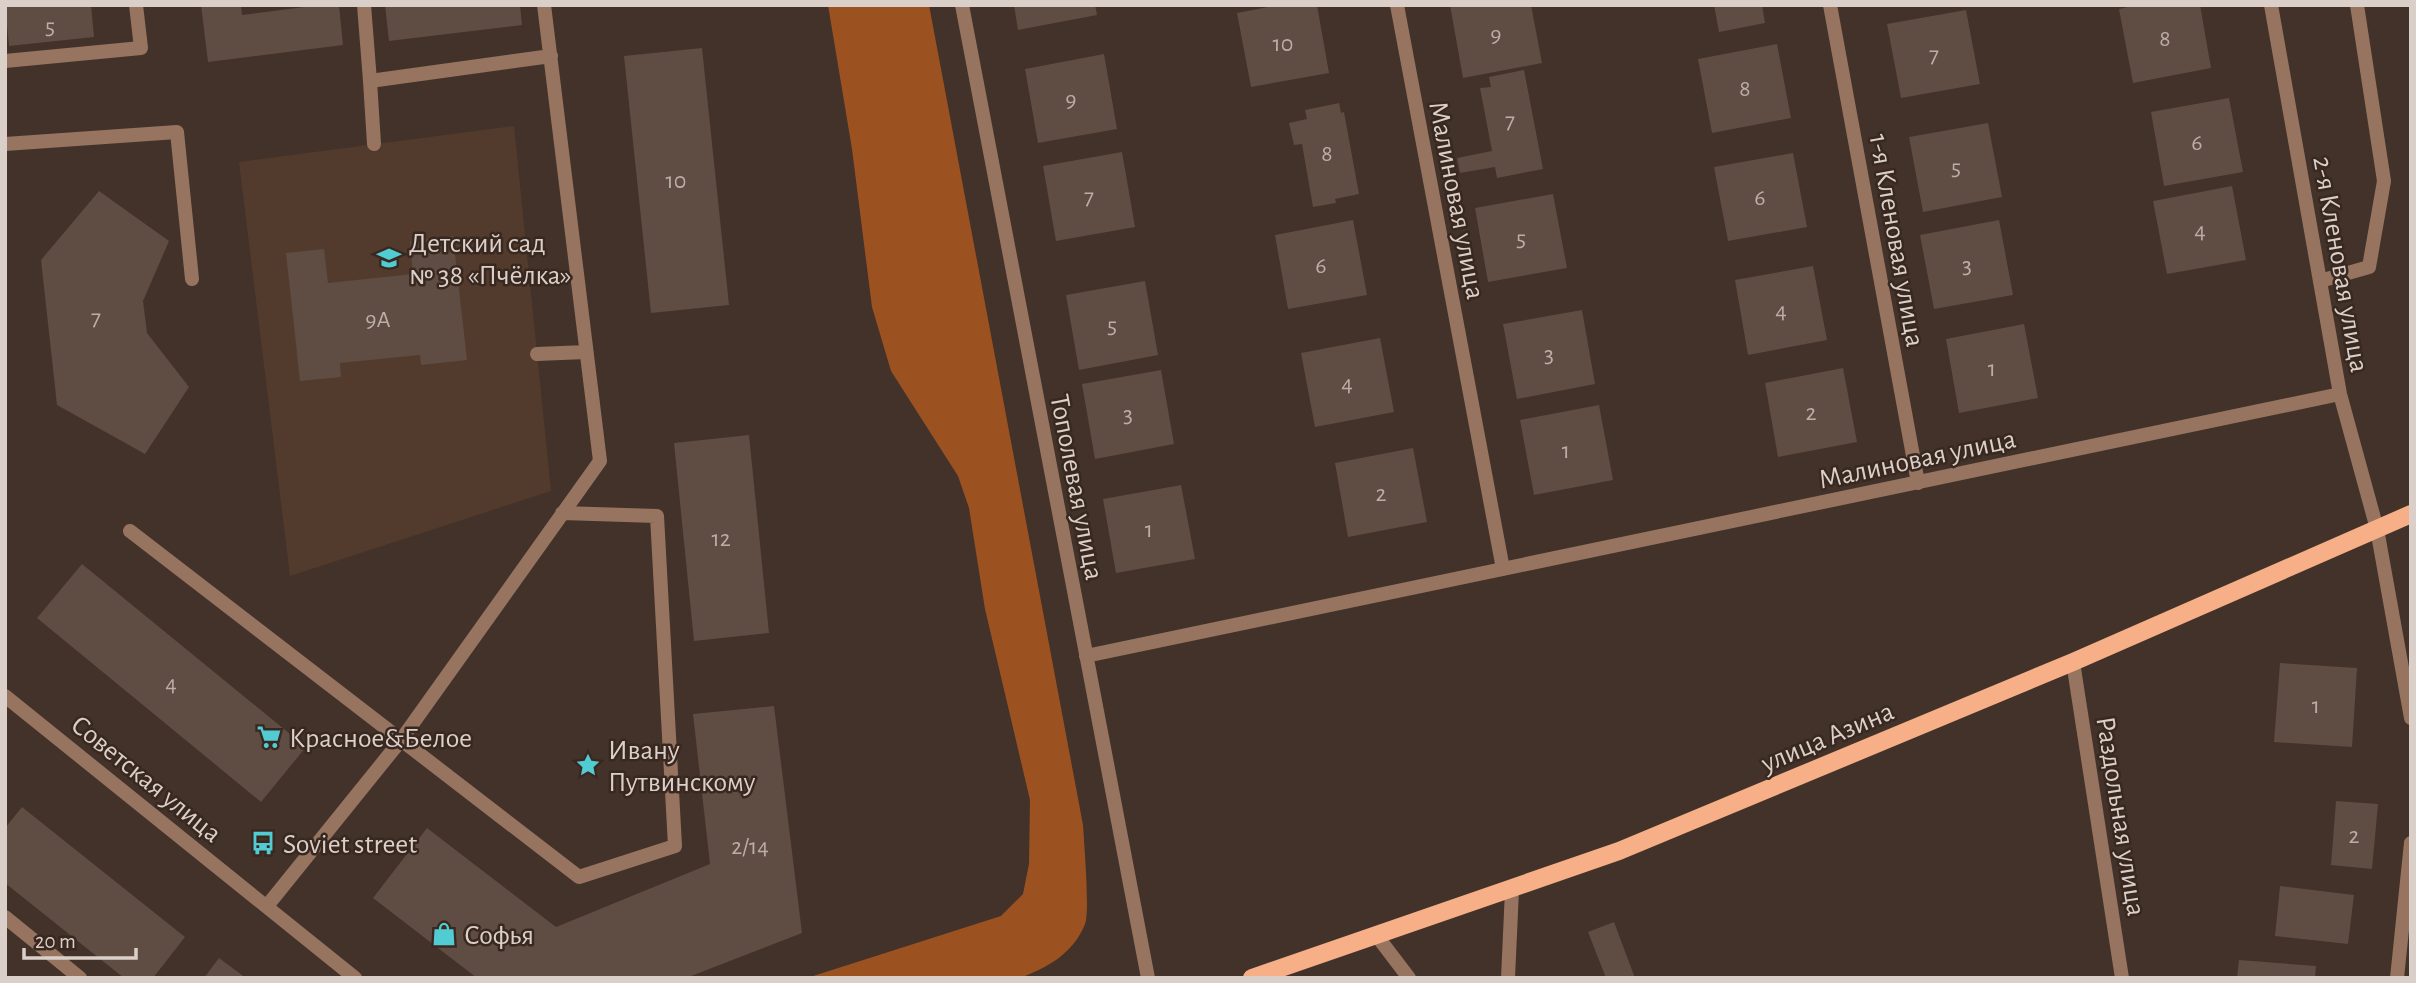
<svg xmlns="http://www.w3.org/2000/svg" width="2416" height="983" font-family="'Alegreya Sans',sans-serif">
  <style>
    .built { fill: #523b2d }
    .forest { fill: #9c5220 }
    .building { fill: #5f4c42 }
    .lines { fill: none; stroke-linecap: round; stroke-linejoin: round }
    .service { stroke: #967460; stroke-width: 14 }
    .minor { stroke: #967460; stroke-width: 14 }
    .tertiary { stroke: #967460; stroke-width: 14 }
    .primary { stroke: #f6af87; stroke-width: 18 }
    .labels { text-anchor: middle; stroke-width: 5; stroke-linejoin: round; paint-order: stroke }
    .number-label { font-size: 24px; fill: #bbaea7 }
    .street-label { font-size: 28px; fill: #dacfc9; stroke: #39281f }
    .poi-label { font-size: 28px; fill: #dacfc9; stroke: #39281f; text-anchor: start }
  </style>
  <rect width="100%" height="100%" fill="#433229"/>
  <path class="built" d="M514,126L551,491L290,576L239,162Z"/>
  <path class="forest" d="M828,5H929L1083,825C1084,842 1090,913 1085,924C1073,954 1048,967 1020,978H807L1001,916L1023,894L1029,864L1030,800L985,609L969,508L958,476L891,371L872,307L852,149Z"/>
  <path class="building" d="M5,5H91L94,37L9,46Z
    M201,5H241L242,15L320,5H339L343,45L208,62Z
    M385,5H520L522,25L389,41Z
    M1014,5H1095L1097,15L1018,30Z
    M1279,5H1317L1329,73L1251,87L1237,13Z
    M1450,5H1531L1542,63L1463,78Z
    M1714,5H1762L1765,23L1719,32Z
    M2137,5H2200L2211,68L2133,83L2119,9Z
    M1966,10L1980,84L1901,98L1887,24Z
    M1777,44L1791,118L1712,133L1698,59Z
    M702,48L729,305L651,313L624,56Z
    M1104,54L1117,129L1038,143L1025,69Z
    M1524,70L1543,169L1497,178L1495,167L1460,173L1457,158L1492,151L1480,88L1491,87L1489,77Z
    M2229,98L2243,172L2164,186L2151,112Z
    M1339,103L1341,113L1344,112L1359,194L1335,199L1336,203L1313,207L1302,144L1294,145L1289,123L1307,119L1305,110Z
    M1988,123L2002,197L1923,212L1909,137Z
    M1122,152L1135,227L1056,241L1043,166Z
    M1793,153L1807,227L1728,241L1714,167Z
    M2232,186L2246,260L2167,274L2153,201Z
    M99,191L169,241L143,301L147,333L189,387L145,454L57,405L41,260Z
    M1553,194L1567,268L1488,282L1475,208Z
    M1353,220L1367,295L1288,309L1275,235Z
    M1999,220L2013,295L1934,309L1920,235Z
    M453,236L467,360L421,365L420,355L340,363L341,377L300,381L286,253L324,249L328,283L413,274L410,241Z
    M1813,266L1827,340L1748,355L1735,280Z
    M1145,281L1158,355L1079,370L1066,295Z
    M1582,310L1595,384L1517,399L1503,324Z
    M2024,324L2038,398L1959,413L1946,339Z
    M1380,338L1394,412L1315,427L1301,353Z
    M1843,368L1857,442L1778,457L1765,383Z
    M1161,370L1174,444L1095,459L1082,384Z
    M1599,405L1613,480L1534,495L1520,420Z
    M749,435L769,633L694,641L674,443Z
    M1413,448L1427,522L1348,537L1335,463Z
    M1181,485L1195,559L1116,573L1103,499Z
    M82,564L306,747L261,802L37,618Z
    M2280,663L2357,668L2352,747L2274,742Z
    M774,706L802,933L686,978H477L373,898L427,828L556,927L710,864L693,714Z
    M2336,801L2378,804L2372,869L2331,865Z
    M22,807L185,937L153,978H124L5,883V828Z
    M2280,886L2354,895L2348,944L2275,936Z
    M1614,922L1635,978H1606L1588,932Z
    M219,958L246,978H204Z
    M2239,960L2316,966L2315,978H2237Z"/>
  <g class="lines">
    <path class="service" d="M364,5L370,81
      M5,61L141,48L136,5
      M5,144L177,132L192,279
      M374,144L370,81L551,56
      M2320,281L2369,267L2384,181L2357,5
      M537,354L586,352
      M130,531L579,877L675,846L657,516L562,513
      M267,906L401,740L600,461L544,5
      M5,917L80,978
      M1377,936L1409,978
      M1508,978L1512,890"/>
    <path class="minor" d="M962,5L1148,978
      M1397,5L1503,569
      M1830,5L1918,483
      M2271,5L2340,394L2377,529L2411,718
      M1086,656L2340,394
      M2073,662L2122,978
      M2397,978L2411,843"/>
    <path class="tertiary" d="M5,696L355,978"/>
    <path class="primary" d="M1252,978L1619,851L2073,662L2411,514"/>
  </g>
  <defs>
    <g id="school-bare" transform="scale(1.89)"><path d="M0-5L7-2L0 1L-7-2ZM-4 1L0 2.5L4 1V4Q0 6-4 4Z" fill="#51ccd3" stroke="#39281f" stroke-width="2.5" paint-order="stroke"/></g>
    <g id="supermarket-bare" transform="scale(1.89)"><path d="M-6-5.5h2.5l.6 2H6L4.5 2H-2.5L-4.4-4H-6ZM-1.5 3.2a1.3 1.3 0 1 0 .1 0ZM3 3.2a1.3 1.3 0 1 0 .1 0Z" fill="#51ccd3" stroke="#39281f" stroke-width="2.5" paint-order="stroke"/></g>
    <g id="sight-bare" transform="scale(1.89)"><path d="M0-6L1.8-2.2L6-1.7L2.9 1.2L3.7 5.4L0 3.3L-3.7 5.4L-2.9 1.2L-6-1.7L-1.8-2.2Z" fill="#51ccd3" stroke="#39281f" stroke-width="2.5" paint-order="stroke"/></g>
    <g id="bus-bare" transform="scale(1.89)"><path d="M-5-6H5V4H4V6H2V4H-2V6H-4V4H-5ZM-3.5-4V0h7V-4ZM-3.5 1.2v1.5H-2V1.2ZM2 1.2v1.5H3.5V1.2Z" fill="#51ccd3" stroke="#39281f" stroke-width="2.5" paint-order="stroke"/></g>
    <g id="shop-bare" transform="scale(1.89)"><path d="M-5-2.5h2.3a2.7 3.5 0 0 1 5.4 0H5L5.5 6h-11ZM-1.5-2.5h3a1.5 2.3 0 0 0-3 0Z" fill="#51ccd3" stroke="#39281f" stroke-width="2.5" paint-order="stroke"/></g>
  </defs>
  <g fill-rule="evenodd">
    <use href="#school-bare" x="389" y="258"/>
    <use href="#supermarket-bare" x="269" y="737"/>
    <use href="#sight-bare" x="588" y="765"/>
    <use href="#bus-bare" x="263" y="843"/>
    <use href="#shop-bare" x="444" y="934"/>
  </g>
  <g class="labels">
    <g class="number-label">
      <text x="50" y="34">5</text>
      <text x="1496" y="42">9</text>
      <text x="2165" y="46">8</text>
      <text x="1283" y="51">10</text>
      <text x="1934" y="62">7</text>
      <text x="1745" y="96">8</text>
      <text x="1071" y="107">9</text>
      <text x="1510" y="128">7</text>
      <text x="2197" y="150">6</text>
      <text x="1327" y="161">8</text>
      <text x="1956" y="175">5</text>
      <text x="676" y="188">10</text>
      <text x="1089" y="204">7</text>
      <text x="1760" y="205">6</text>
      <text x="2200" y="238">4</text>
      <text x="1521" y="246">5</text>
      <text x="1321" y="273">6</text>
      <text x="1967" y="273">3</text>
      <text x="1781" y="318">4</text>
      <text x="96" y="325">7</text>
      <text x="378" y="327">9А</text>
      <text x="1112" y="333">5</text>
      <text x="1549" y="362">3</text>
      <text x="1992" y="376">1</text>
      <text x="1347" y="391">4</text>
      <text x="1811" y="420">2</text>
      <text x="1128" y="422">3</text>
      <text x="1566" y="458">1</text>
      <text x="1381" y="501">2</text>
      <text x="1149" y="537">1</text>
      <text x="721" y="546">12</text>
      <text x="171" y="691">4</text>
      <text x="2316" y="713">1</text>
      <text x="2354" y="843">2</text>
      <text x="750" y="854">2/14</text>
    </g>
    <g class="street-label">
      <text transform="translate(1458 200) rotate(79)" y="10">Малиновая улица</text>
      <text transform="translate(1898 240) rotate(80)" y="10">1-я Кленовая улица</text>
      <text transform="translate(2342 264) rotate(80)" y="10">2-я Кленовая улица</text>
      <text transform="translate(1917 458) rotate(-12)" y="10">Малиновая улица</text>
      <text transform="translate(1078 487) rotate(79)" y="10">Тополевая улица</text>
      <text transform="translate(1827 736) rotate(-23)" y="10">улица Азина</text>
      <text transform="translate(147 778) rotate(39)" y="10">Советская улица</text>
      <text transform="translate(2122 816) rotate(81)" y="10">Раздольная улица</text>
    </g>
    <g class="poi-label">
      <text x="409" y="252">Детский сад<tspan x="409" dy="32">№ 38 «Пчёлка»</tspan></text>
      <text x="289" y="747">Красное&amp;Белое</text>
      <text x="608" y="759">Ивану<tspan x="608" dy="32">Путвинскому</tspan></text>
      <text x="283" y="853">Soviet street</text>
      <text x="464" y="944">Софья</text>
    </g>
  </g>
  <rect width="2416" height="983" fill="none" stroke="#dacfc9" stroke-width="14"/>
  <path d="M24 948v10h112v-10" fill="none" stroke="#dacfc9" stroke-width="3.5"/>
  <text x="35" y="948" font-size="21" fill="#dacfc9" stroke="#39281f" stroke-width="5" paint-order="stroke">20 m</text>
</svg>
